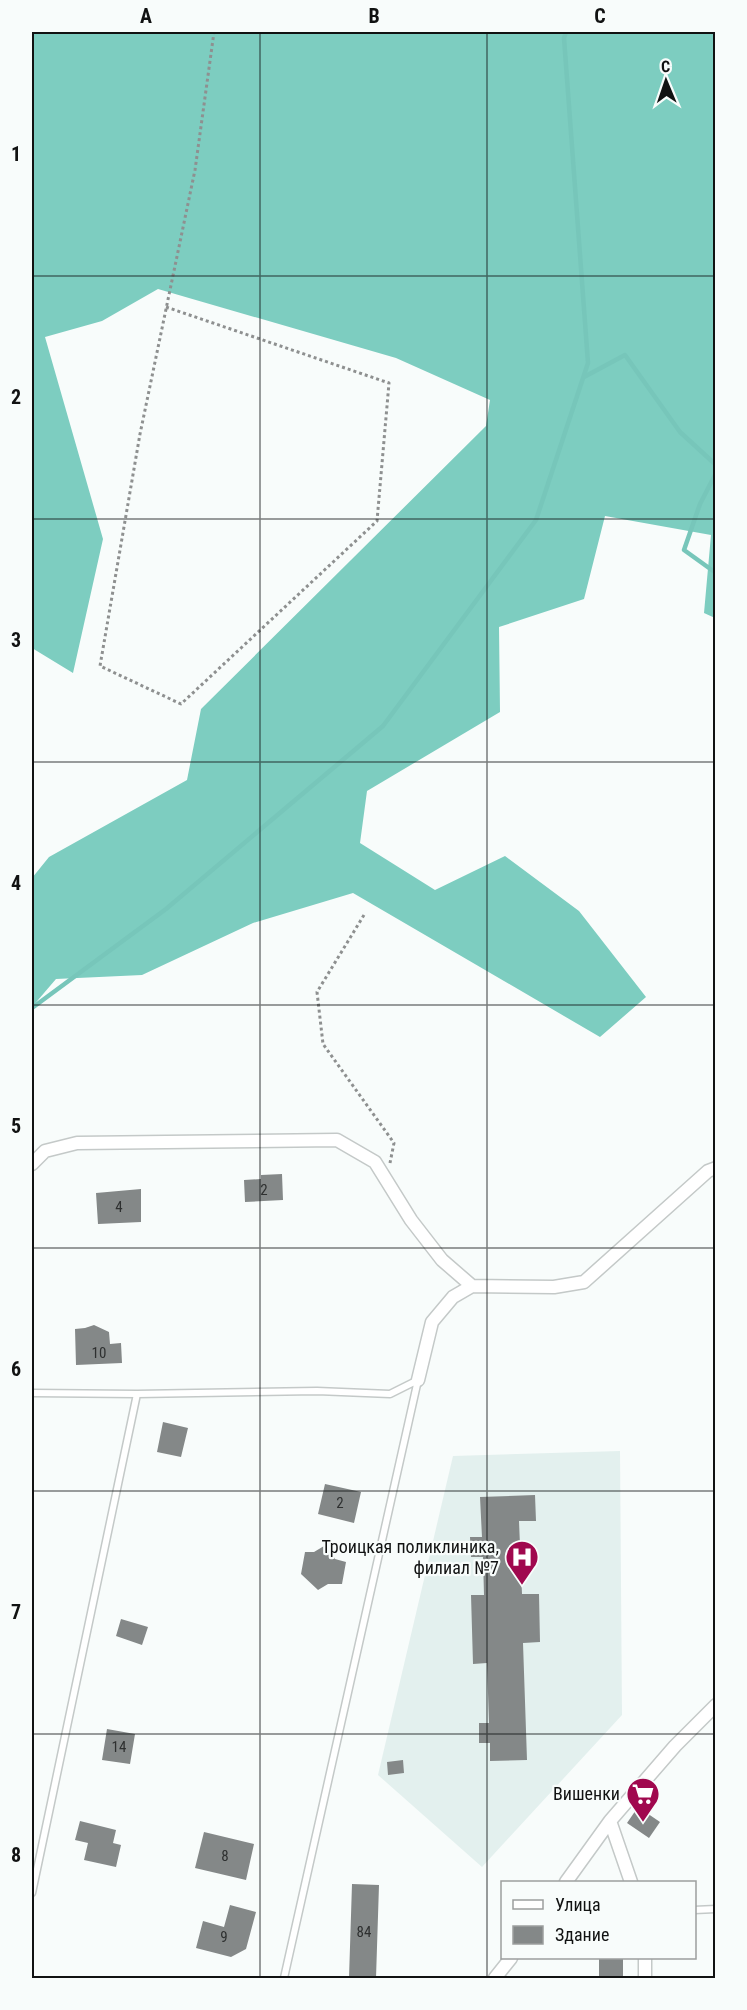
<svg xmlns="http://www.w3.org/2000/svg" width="747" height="2010" font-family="'Roboto Condensed',sans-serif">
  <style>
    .built { fill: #e3f0ee }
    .forest { fill: #7dcdc0 }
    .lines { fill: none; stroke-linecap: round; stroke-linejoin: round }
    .stream { stroke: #77c6ba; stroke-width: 4.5 }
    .building { fill: #848888 }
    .service-casing { stroke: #c4c9c8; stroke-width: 9 }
    .minor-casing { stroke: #c4c9c8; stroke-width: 15 }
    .path { stroke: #8e9090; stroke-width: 3; stroke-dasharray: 3 3; stroke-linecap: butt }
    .service { stroke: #fff; stroke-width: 6 }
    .minor { stroke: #fff; stroke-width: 12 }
    .grid { fill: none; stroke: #111212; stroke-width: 1.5; stroke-opacity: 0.55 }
    .labels { text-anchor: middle; stroke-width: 4.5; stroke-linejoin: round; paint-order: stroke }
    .number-label { font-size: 15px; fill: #2e3030 }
    .poi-label { font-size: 18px; fill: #111212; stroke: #f8fcfb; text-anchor: end }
    .neatline { fill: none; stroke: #111212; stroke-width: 2 }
    .grid-label { font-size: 20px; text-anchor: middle; font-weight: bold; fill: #111212 }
  </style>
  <rect width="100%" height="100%" fill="#f8fcfb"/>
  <path class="built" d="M620,1451L622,1715L482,1867L378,1775L453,1456Z"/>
  <path class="forest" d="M32,32H715V618L704,613L711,535L605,516L584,599L499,627L500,712L367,791L360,843L435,890L505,856L579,911L646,997L600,1037L353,893L253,923L142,975L56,979L32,1007V878L49,857L187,780L201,709L486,426L490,400L396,358L158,289L102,321L45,337L103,539L73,673L32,648Z"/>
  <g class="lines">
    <path class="stream" d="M584,377L625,355L680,432L716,465
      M716,473L700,504L684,550L716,573
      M32,1008L166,909L383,726L536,520L588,363L564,38L566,32"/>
  </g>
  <path class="building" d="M282,1174L283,1200L245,1202L244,1180L261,1179V1175Z
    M141,1189V1222L98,1224L96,1193Z
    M94,1325L109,1332L110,1344L121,1343L122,1363L76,1365L75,1329L85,1328Z
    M163,1422L188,1428L181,1457L157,1452Z
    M325,1484L361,1492L354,1523L318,1514Z
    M535,1495L536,1521H519L522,1594H539L540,1642L523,1643L527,1760L490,1761V1743H479V1723H489L487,1663L473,1664L471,1595H484L483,1557H471L470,1537H482L480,1497Z
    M324,1546L329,1548L335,1559L346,1562L342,1584H328L318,1590L301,1574L305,1552H314Z
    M121,1619L148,1627L142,1645L116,1636Z
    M107,1729L135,1734L130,1764L102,1760Z
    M403,1760L404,1773L388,1775L387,1762Z
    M638,1807L660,1822L649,1838L627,1823Z
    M80,1821L116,1830L113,1843L121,1845L116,1867L84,1860L88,1843L75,1840Z
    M204,1832L254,1844L246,1880L195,1868Z
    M352,1884L379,1885L376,1978H349Z
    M230,1905L256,1912L246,1949L231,1957L196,1948L203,1921L224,1927Z
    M599,1958H623V1978H599Z"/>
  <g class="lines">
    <g class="service-casing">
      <path id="service" d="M32,1393L137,1394L317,1391L390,1394L418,1380
        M32,1893L137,1394
        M694,1910L716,1909
        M284,1978L418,1380"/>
    </g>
    <g class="minor-casing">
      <path id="minor" d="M32,1164L45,1151L77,1143L337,1140L375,1162L411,1220L442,1260L472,1286
        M418,1380L432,1322L453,1297L472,1286L554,1287L584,1282L708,1171L716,1168
        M566,1882L610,1821
        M631,1882L610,1821L675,1746L716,1705
        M645,1958V1978
        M495,1978L511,1958"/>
    </g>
    <path class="path" d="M166,307L389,383L377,521L181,704L100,666L140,434L195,170L214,32
      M364,915L317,992L323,1044L394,1143L390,1163"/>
    <use href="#service" class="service"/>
    <use href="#minor" class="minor"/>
  </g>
  <path class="grid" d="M260,32V1978M487,32V1978M32,276H716M32,519H716M32,762H716M32,1005H716M32,1248H716M32,1491H716M32,1734H716"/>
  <defs>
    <g id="hospital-pin" transform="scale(1.725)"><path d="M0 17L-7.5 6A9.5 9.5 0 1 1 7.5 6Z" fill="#a0084e" stroke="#f8fcfb"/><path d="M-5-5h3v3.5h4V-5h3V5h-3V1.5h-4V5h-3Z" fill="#fff"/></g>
    <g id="supermarket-pin" transform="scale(1.725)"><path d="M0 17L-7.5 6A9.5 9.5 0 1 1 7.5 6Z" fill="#a0084e" stroke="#f8fcfb"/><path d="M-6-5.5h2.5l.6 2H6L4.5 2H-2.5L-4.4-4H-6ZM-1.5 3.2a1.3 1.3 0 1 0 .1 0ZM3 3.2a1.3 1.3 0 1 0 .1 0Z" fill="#fff"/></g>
  </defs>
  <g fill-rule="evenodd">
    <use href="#hospital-pin" x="522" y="1557"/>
    <use href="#supermarket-pin" x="643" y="1794"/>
  </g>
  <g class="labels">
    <g class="number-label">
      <text x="264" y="1195">2</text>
      <text x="119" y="1212">4</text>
      <text x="99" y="1358">10</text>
      <text x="340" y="1508">2</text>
      <text x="119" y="1752">14</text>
      <text x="225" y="1861">8</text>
      <text x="364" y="1937">84</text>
      <text x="224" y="1942">9</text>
    </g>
    <g class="poi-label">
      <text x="499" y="1553">Троицкая поликлиника,<tspan x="499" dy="21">филиал №7</tspan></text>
      <text x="620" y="1800">Вишенки</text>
    </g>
  </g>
  <rect width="747" height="2010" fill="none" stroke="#f8fcfb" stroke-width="66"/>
  <rect x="501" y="1881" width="195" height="78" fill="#f8fcfb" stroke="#9c9e9e" stroke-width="1.5"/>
  <rect x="513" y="1900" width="30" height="9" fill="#ffffff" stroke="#9c9e9e" stroke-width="1.5"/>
  <text x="555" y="1911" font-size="18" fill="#111212">Улица</text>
  <rect x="513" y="1926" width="30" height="18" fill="#848888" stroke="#9c9e9e" stroke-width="1.5"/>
  <text x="555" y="1941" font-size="18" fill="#111212">Здание</text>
  <g transform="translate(666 81) rotate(358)" stroke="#f8fcfb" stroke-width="4.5" paint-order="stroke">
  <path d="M0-4.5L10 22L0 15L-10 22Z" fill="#111212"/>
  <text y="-9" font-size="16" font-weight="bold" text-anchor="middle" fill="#111212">С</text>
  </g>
  <rect x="33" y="33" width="681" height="1944" class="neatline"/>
  <g class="grid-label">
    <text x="146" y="23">A</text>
    <text x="374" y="23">B</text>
    <text x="600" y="23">C</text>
    <text x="16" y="161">1</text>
    <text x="16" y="404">2</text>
    <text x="16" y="647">3</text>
    <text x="16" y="890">4</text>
    <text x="16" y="1133">5</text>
    <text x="16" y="1376">6</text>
    <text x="16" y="1619">7</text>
    <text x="16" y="1862">8</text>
  </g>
</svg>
